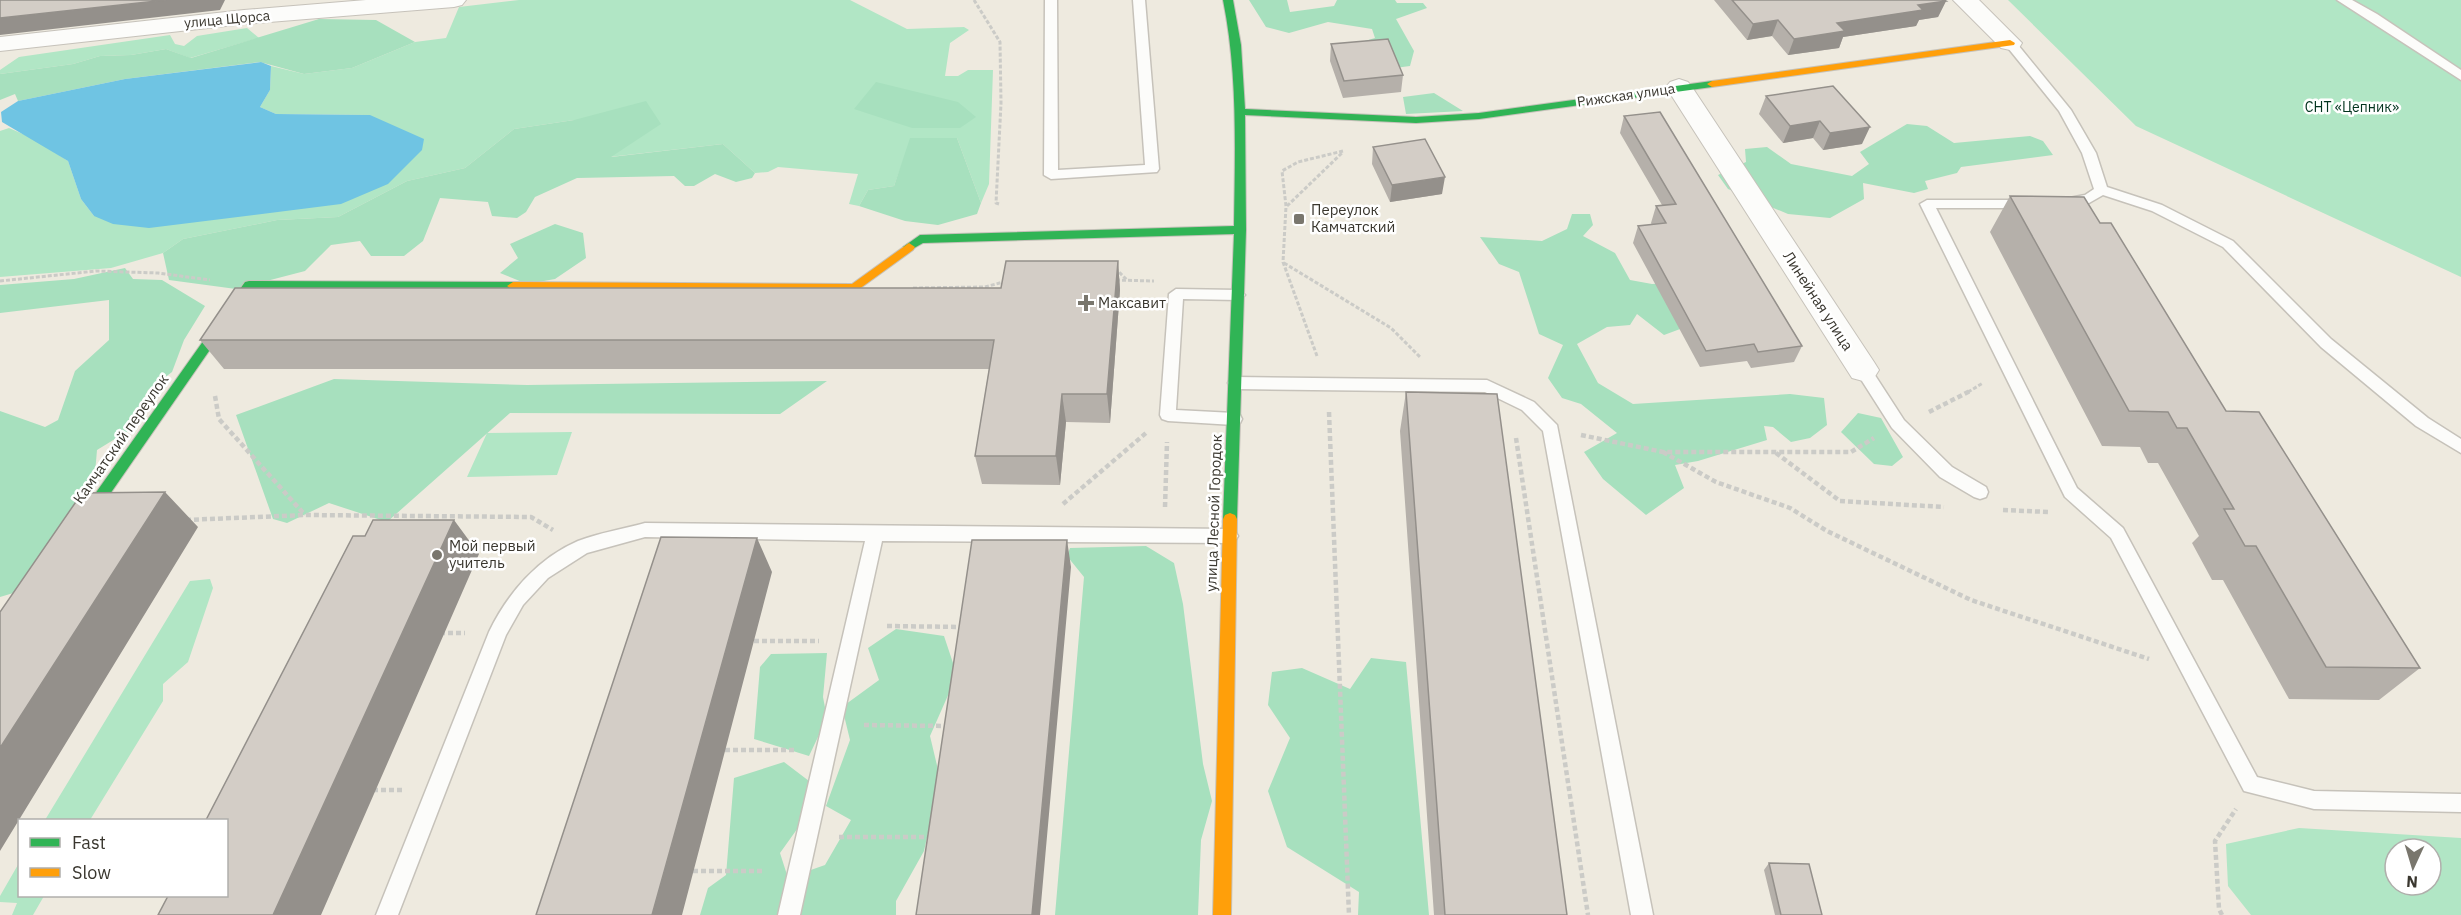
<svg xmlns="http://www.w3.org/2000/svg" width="2461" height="915" font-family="'IBM Plex Sans',sans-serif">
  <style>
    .green { fill: #b1e6c5; fill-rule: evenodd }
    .forest { fill: #a7e0be }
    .water { fill: #6fc4e3 }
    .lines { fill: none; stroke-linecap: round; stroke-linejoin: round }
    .lane-casing { stroke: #c6c2ba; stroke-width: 3 }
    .street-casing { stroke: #c6c2ba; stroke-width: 2 }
    .fast-casing { stroke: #c6c2ba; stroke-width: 2 }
    .slow-casing { stroke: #c6c2ba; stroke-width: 2 }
    .path-far1 { stroke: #cbcbc7; stroke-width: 3; stroke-dasharray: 4 2; stroke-linecap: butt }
    .path { stroke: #cbcbc7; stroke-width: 4.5; stroke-dasharray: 5 3; stroke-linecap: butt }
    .lane { fill: #fcfcfa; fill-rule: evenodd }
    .street { fill: #fcfcfa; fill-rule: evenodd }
    .fast { fill: #30b455; fill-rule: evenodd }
    .slow { fill: #ff9f0a; fill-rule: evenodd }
    .wall { fill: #b5b0aa }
    .shaded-wall { fill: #94908b }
    .building { fill: #d3cdc6; stroke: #94908b; stroke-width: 1.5 }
    .poi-dot { fill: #79766d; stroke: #fff; stroke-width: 2 }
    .labels { text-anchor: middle; stroke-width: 5; stroke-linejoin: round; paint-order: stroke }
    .far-street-label { font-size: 14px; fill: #3a372f; stroke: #fff }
    .far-park-label { font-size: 14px; fill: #02331e; stroke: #fff }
    .poi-label { font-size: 15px; fill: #3a372f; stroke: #fff; text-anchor: start }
    .street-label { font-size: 15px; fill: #3a372f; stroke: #fff }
  </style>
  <rect width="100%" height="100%" fill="#eeeadf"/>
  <path class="green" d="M519,0H850L907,29L964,27L969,30L950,43L945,76H958L968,70H993L989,184L981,203L957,138L911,139L894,186L868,190L859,206L849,204L858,174L778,167L768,172L755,173L723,144L609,157L574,120L514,129L465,168L407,181L338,217L277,220L183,239L163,253L111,268L0,277V131L9,128L32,138L68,161L81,199L94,216L370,115L276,114L260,107L270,90L271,66L304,74L352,68L415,42L446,38L459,7Z
    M2008,0H2461V277L2136,126Z
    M247,28L259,38L190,58L166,49L131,55L100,56L73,64L0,74V70L19,57L170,35L175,44L184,46L197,36Z
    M572,432L557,475L467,477L487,433Z
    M210,579L213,588L188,662L163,684V701L90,820H45L190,581Z
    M2299,828L2461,838V915H2251L2228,886L2226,844ZM2395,849H2431V885H2395Z
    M19,863L20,896H44L33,915H12L17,903L0,902V896Z"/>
  <path class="forest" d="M1249,0H1287L1290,12L1334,6L1337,0H1395L1397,3H1423L1427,8L1396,19L1414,51L1410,66L1387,69L1351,45L1375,38L1372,29L1328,22L1289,33L1266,27Z
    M319,19L376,20L415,42L352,68L304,74L260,62L125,79L18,101L15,94L0,100V74L73,64L100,56L131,55L166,49L191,58Z
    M876,82L958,102L976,117L960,128H912L854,109Z
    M1434,93L1463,111L1406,114L1403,97Z
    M646,101L661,124L611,157L723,144L755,173L752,178L736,182L715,174L694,186H685L674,176L577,178L535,197L526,212L517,218L492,216L488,202L440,198L423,241L404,256H371L360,241L331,245L305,271L236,289L169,280L163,253L183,239L277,220L338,217L407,181L465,168L514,129L574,120Z
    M1907,124L1927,126L1954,143L2030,136L2043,141L2053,155L1961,167L1957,173L1925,181L1928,189L1914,193L1863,183L1864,199L1830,218L1788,214L1728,189L1718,175L1746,162L1745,149L1767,147L1791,164L1852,176L1869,164L1860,152Z
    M910,138H957L981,203L977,214L938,225L905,221L859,206L868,190L894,186Z
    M1572,214H1590L1593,225L1583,236L1615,253L1630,280L1652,284L1717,281L1699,322L1664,335L1637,314L1630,325L1607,327L1577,344L1598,383L1633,404L1790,394L1824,398L1827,425L1810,438L1791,442L1773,427L1764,426L1767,440L1698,461L1675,465L1684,488L1646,515L1603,479L1584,452L1617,433L1581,404L1562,398L1548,378L1563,345L1539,334L1519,272L1499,264L1480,237L1542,241L1567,229Z
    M555,224L583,233L586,258L555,279L527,284L500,273L518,258L510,244Z
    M125,268L133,279L162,280L205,306L184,340L172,372L148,390L128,431L97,450L94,485L30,588L0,597V411L45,427L58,420L75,371L109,340V300L0,313V285L74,279Z
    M334,379L527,385L827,381L780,414L510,413L387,522L329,503L287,523L273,519L236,415Z
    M1858,413L1881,418L1903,457L1892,466L1874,464L1841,432Z
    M1146,546L1174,563L1183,604L1203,764L1212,801L1201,840L1198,915H1055L1084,577L1067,556L1070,548Z
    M896,629L944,636L957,675L930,736L940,778L924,851L896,901V915H700L708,888L726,875L734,778L784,762L809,781L810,811L780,853L788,878L825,865L851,820L826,806L850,740L842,707L879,680L868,648Z
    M827,653L823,697L827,718L809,756L754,739L760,667L771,654Z
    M1371,658L1406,662L1429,915H1358L1359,892L1287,847L1268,791L1290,738L1268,705L1272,672L1302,668L1350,689Z"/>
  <path class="water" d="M261,62L271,66L270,90L260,107L276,114L370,115L424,139L422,150L388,184L341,204L149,228L113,224L94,216L81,199L68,161L2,122L1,112L18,101L125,79Z"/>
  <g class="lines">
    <g class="lane-casing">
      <path id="lane" d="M1045,0H1057L1058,170L1145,165L1133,0H1145L1159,169L1157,172L1051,179L1044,175Z
        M2337,0H2352L2377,14L2461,70V80Z
        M2010,39L2014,40L2071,110L2096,153L2107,187L2162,205L2233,241L2331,339L2428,418L2461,439V453L2416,426L2321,347L2223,247L2152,211L2103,195L2089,203L2059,206L2057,203L2059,200L2085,195L2094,189L2082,153L2059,111L2004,43Z
        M1927,200H2027L2034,204L2027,208H1936L2077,488L2123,528L2257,777L2314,791L2461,794V812L2314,809L2244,791L2111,538L2065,497L1920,204Z
        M1176,289L1238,290L1245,295L1238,300L1183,299L1176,410L1234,413L1240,415L1242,419L1240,423L1234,425L1168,421L1162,419L1160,415L1169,294Z
        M1863,364L1869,366L1904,420L1952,467L1986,487L1988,492L1986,497L1980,499L1974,497L1940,477L1892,428L1855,370L1857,366Z
        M1236,377L1487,380L1534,402L1557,425L1653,915H1631L1543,431L1522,410L1485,392L1236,389L1230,387L1228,383L1230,379Z
        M645,523L1229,529L1235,531L1238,536L1235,541L1229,543L882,541L800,915H778L865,541L645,537L587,553L548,578L523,605L506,635L398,915H376L489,632C507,594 538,558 578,541C599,533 623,529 645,523Z"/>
    </g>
    <g class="street-casing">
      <path id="street" d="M366,0H466L462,5L454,7L244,24L0,51V37L244,10Z
        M1953,0H1979L2022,43L2019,48L2010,50L2001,48Z
        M1679,79L1688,82L1692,87L1874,362L1879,370L1874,378L1863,381L1852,378L1666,87L1670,82Z"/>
    </g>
    <g class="fast-casing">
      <path id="fast" d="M1223,0H1233L1241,45L1245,109L1416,117L1479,113L1712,81L1717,84L1712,87L1479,119L1416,123L1245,115L1246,230L1237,519L1235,523H1225L1223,519L1234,234L923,243L909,251L903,247L920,235L1234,226C1235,151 1238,74 1223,0Z
        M249,281L513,282L519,286L513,290L252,289L83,533H73L71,529L73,525L245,282Z"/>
    </g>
    <g class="slow-casing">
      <path id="slow" d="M2010,40L2015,43L2014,45L1712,87L1707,84L1712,81Z
        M909,243L915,247L913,250L855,292L513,290L507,286L513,282L852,284Z
        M1230,513L1235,515L1237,519L1231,915H1213L1223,519L1225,515Z"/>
    </g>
    <path class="path-far1" d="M974,0L1000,42L1001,103L996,203L999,204
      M1287,206L1342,153
      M1284,263L1391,328L1420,357
      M1115,268L1127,280
      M1116,280L1154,281
      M0,281L96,271L158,273L210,280
      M913,288L985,287L1007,281
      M1317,356L1283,262L1286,206L1282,171L1298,162L1343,151
      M1968,392L1983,383"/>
    <path class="path" d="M215,396L219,419L305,515
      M1329,412L1349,915
      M1929,412L1970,391
      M1581,435L1663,452H1851L1874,438
      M1516,438L1588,915
      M1663,452L1716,482L1790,508L1827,531L1971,600L2149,659
      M1776,453L1840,501L1944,507
      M1063,504L1146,433
      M1165,507L1167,442
      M2003,510L2049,512
      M186,520L305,515L531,517L553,530
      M887,626L964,627
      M440,633H465
      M754,641H819
      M864,725L947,726
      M725,750H794
      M373,790H402
      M839,837H931
      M693,871H764
      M2222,915L2219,909L2215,841L2236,809"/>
    <use href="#lane" class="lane"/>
    <use href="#street" class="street"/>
    <use href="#fast" class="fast"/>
    <use href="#slow" class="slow"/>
  </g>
  <path class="wall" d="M1714,0H1944L1946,1L1938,17L1919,20L1916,26L1843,37L1839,48L1788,55L1772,36L1747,40Z
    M1331,44L1403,75L1401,92L1343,98L1330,61Z
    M1833,86L1862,144L1823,150L1813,138L1783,143L1759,114L1766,96Z
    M1624,116L1802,346L1794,362L1751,368L1747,361L1700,367L1633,243L1638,226L1652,225L1651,223L1656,206L1662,205L1620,133Z
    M1373,147L1442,194L1390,202L1372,164Z
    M2010,196L2100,223L2226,411L2420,668L2379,700L2289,699L2223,580H2212L2192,543L2199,536L2158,463H2148L2140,447L2102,446L1990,232Z
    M1118,261L1120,290L1110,423L1066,422L1060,485L982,484L975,456L989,369H224L200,340L1001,288Z
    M1406,392L1567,915H1434L1400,431Z
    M1769,863L1822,915H1775L1764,870Z"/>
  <path class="shaded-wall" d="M166,0H225L220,10L0,35V18Z
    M1946,1L1938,17L1919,20L1916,26L1843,37L1839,48L1788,55L1794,39L1837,23L1918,5Z
    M1778,20L1772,36L1747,40L1753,24Z
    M1820,121L1813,138L1783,143L1790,126Z
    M1870,127L1862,144L1823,150L1830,133Z
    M1445,177L1442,194L1390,202L1392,185Z
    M1118,261L1120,290L1110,423L1107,394Z
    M1062,394L1066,422L1060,485L1056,456Z
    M165,492L198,527L0,851V748Z
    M454,520L479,554L321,915H273Z
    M757,538L772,572L682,915H652Z
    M1067,540L1071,567L1040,915H1032Z"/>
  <path class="building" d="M0,0H166L0,18Z
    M1732,0H1944L1946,1L1918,5L1923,10L1837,23L1845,31L1794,39L1778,20L1753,24Z
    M1388,39L1403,75L1344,81L1331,44Z
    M1833,86L1870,127L1830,133L1820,121L1790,126L1766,96Z
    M1660,112L1802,346L1758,352L1754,344L1706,351L1638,226L1666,223L1656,206L1676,204L1624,116Z
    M1425,139L1445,177L1392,185L1373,147Z
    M2010,196L2084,197L2100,223H2111L2226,411L2259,412L2420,668L2326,667L2256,546H2245L2224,509H2234L2187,428H2177L2168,412L2129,411Z
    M1006,261H1118L1107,394H1062L1056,456H975L994,340H200L235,288H1001Z
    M1406,392L1497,394L1567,915H1445Z
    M165,492L0,748V612L82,493Z
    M373,520H454L273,915H158L168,896H226V820H206L353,536H365Z
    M661,537L757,538L652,915H536Z
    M972,540H1067L1032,915H916Z
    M1769,863L1809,864L1822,915H1781Z"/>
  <g class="poi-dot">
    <rect x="1293" y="213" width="12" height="12" rx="3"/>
    <path d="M1083 294h6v6h6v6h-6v6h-6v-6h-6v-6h6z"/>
    <circle cx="437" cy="555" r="6"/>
  </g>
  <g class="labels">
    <g class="far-street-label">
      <text transform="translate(227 19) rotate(-5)" y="5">улица Щорса</text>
      <text transform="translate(1626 95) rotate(-8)" y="5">Рижская улица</text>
    </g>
    <g class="far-park-label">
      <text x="2352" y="112">СНТ «Цепник»</text>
    </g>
    <g class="poi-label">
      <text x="1311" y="215">Переулок<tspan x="1311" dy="17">Камчатский</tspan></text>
      <text x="1098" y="308">Максавит</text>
      <text x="449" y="551">Мой первый<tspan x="449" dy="17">учитель</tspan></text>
    </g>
    <g class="street-label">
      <text transform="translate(1818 301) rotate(57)" y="5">Линейная улица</text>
      <text transform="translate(121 439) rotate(-55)" y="5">Камчатский переулок</text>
      <text transform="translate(1214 513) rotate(-88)" y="5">улица Лесной Городок</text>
    </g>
  </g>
  <rect x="18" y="819" width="210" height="78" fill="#ffffff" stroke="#b0afac" stroke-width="1.5"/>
  <rect x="30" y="838" width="30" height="9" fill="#30b455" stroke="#b0afac" stroke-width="1.5"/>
  <text x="72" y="849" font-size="18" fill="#3a372f">Fast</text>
  <rect x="30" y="868" width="30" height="9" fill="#ff9f0a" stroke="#b0afac" stroke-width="1.5"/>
  <text x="72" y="879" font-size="18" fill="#3a372f">Slow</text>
  <g transform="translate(2413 867) rotate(184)"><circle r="28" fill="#ffffff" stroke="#b0afac" stroke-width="1.5"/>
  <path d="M0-4.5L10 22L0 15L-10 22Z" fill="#79766d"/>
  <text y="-9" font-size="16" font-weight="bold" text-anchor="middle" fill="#3a372f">N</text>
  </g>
</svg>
